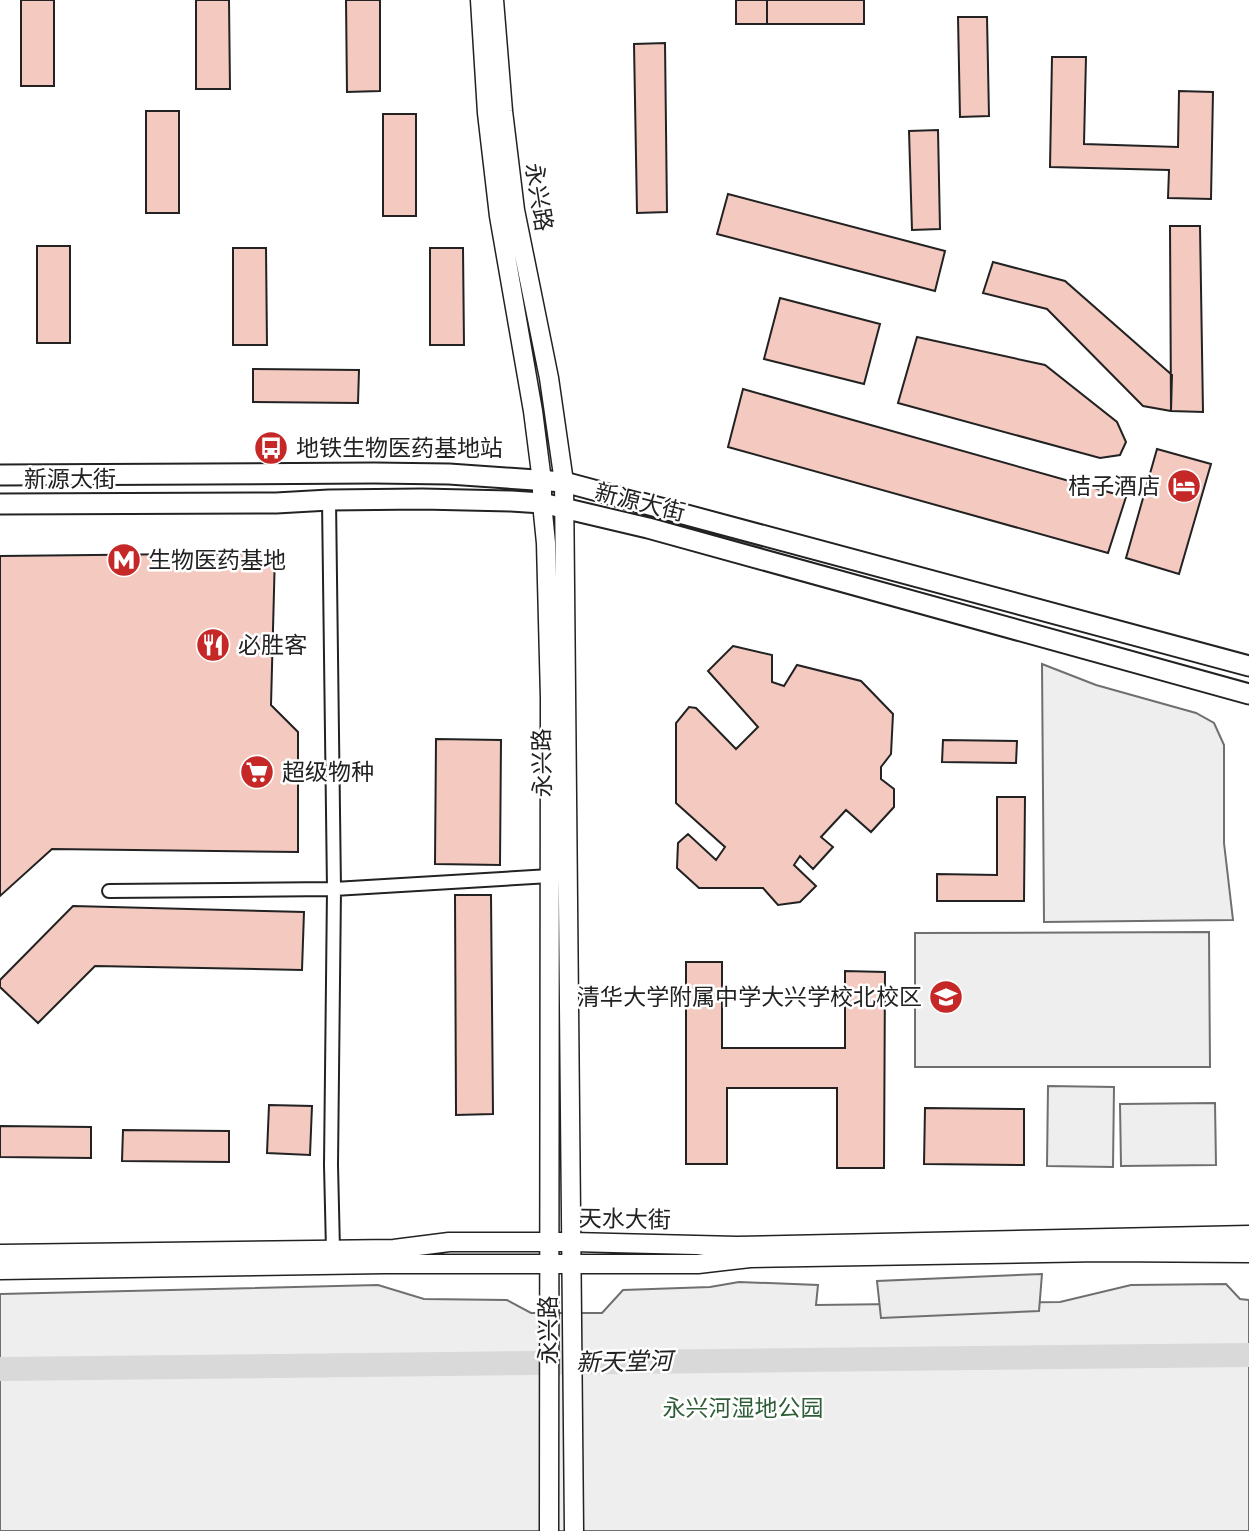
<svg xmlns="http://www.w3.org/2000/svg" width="1249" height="1531" font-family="Arial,'Noto Sans SC',sans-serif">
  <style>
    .green { fill: #eee; stroke: #6f6f6f; stroke-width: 2 }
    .parking { fill: #ededed; stroke: #6f6f6f; stroke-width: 2 }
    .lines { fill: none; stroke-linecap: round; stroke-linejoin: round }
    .river { stroke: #d9d9d9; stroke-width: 24 }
    .building { fill: #f3c9c0; stroke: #222; stroke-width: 2 }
    .minor-casing { stroke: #222; stroke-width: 16 }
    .secondary-casing { stroke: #222; stroke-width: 21 }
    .primary-casing { stroke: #222; stroke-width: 23 }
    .minor { stroke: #fff; stroke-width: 12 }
    .secondary { stroke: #fff; stroke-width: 18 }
    .primary { stroke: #fff; stroke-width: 19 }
    .labels { text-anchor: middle; stroke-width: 5; stroke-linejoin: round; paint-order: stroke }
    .street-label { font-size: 23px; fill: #222; stroke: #fff }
    .poi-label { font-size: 23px; fill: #222; stroke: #fff; text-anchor: start }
    .park-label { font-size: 23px; fill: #2f5e38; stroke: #fff }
    .water-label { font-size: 24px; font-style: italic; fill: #222; stroke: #fff }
  </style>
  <rect width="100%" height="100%" fill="#fff"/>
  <path class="green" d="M1042,664L1096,685L1196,713L1214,723L1224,745V843L1233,920L1044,922Z
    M1209,932L1210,1067H915V933Z
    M1048,1086L1114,1087L1113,1167L1047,1166Z
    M1215,1103L1216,1165L1121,1166L1120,1104Z
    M739,1282L818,1285L816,1305L1060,1302L1131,1285L1226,1284L1240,1299L1249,1300V1531H0V1294L378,1285L424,1299L507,1300L531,1313H602L623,1290L710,1287Z"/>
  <path class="parking" d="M1042,1274L1039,1311L881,1318L877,1281Z"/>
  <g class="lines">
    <path class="river" d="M0,1369L1249,1355"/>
  </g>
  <path class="building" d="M21,0H54V86H21Z
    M196,0H229L230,89H196Z
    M346,0H380V91L347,92Z
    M736,0H767V24H736Z
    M767,0H864V24H767Z
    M958,17H987L989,116L960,117Z
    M665,43L667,212L637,213L634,44Z
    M1052,57H1086L1084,144L1178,147L1179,91L1213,92L1211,199L1168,198L1169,170L1050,167Z
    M146,111H179V213H146Z
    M383,114H416V216H383Z
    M938,130L940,229L912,230L909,131Z
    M728,194L945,251L935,291L717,234Z
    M1170,226H1200L1203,412L1171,411Z
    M37,246H70V343H37Z
    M233,248H266L267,345H233Z
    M430,248H463L464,345H430Z
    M993,262L1065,281L1172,375L1171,411L1143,406L1047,309L983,293Z
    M780,298L880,324L864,384L764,359Z
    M917,337L1045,365L1117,422L1126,442L1120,455L1100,458L898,403Z
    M253,369L359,370L358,403L253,402Z
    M743,389L1126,497L1108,553L728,447Z
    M1157,449L1211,464L1179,574L1126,558Z
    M275,553L271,705L298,732V852L52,849L0,896V556Z
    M733,646L772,655V682L784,686L797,665L861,681L893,714L891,754L881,767V779L894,789V807L871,832L846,810L821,837L833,847L813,869L800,856L794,865L816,886L800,902L778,905L763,888H699L677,868L678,843L688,834L716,860L725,847L676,803V723L689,707L696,708L736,749L758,727L708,671Z
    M436,739L501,740L500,865L435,864Z
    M943,740L1017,741L1016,763L942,762Z
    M997,797H1025L1024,901H937V874L997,875Z
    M455,895H491L493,1114L456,1115Z
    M73,906L304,912L302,970L95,966L38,1023L0,987V980Z
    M686,962H722V1048H845V971L885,972L884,1168H837V1088H727V1164H686Z
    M269,1105L312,1106L310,1155L267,1153Z
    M925,1108L1024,1109V1165L924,1164Z
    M0,1126L91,1127V1158L0,1157Z
    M123,1130L229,1131V1162L122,1161Z"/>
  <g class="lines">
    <g class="minor-casing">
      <path id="minor" d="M329,500L334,889L331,1165L333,1250
        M109,891L334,889L550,876"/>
    </g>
    <g class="secondary-casing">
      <path id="secondary" d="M480,0L487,113L499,216L533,411L542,481V503L546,543L550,698L549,1531
        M494,0L503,111L515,210L549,378L564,482L574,1531
        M0,1254L394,1249L449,1242H572L737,1246L1249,1235
        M0,1270L385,1264H698L750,1258L1101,1252L1249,1253"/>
    </g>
    <g class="primary-casing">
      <path id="primary" d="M0,475L374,473L449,474L564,482L1249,666
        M0,504L276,503L329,500L422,499L511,501L542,503L648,528L1249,694"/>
    </g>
    <use href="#minor" class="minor"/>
    <use href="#secondary" class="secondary"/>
    <use href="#primary" class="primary"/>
  </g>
  <defs>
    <g id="bus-disc" transform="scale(1.75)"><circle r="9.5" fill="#c62828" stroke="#fff"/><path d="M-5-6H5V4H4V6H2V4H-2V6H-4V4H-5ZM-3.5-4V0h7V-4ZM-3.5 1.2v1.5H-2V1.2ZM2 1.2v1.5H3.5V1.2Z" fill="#fff"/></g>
    <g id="hotel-disc" transform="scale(1.75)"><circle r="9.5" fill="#c62828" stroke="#fff"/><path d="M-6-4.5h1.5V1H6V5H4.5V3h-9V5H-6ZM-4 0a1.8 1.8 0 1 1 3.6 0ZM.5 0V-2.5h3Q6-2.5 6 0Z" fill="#fff"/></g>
    <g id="metro-disc" transform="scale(1.75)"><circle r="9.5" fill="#c62828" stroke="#fff"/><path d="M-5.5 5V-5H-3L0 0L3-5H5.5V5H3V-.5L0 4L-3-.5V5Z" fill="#fff"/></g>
    <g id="restaurant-disc" transform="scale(1.75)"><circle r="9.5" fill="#c62828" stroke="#fff"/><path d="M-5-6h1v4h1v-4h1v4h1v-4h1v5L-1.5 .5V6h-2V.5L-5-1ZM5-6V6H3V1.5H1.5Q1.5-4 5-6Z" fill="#fff"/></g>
    <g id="supermarket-disc" transform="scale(1.75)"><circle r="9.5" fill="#c62828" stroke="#fff"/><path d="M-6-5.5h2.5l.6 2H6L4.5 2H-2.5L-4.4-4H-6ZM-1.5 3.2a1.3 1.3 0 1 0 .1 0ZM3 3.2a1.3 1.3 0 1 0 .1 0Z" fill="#fff"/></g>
    <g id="school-disc" transform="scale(1.75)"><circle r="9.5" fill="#c62828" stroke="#fff"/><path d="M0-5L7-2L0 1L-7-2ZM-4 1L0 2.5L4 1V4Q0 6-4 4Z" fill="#fff"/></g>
  </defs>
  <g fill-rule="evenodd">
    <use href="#bus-disc" x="271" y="448"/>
    <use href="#hotel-disc" x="1184" y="486"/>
    <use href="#metro-disc" x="124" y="560"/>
    <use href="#restaurant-disc" x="213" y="645"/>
    <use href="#supermarket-disc" x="257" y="772"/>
    <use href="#school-disc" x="946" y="997"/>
  </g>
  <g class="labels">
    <g class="street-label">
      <text transform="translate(539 197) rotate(81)" y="8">永兴路</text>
      <text x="70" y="487">新源大街</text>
      <text transform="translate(640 502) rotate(14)" y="8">新源大街</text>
      <text transform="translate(542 763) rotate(-91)" y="8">永兴路</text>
      <text transform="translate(625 1219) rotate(1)" y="8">天水大街</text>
      <text transform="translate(548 1330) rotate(-90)" y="8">永兴路</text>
    </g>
    <g class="poi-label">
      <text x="296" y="456">地铁生物医药基地站</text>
      <text x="1160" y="494" text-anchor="end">桔子酒店</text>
      <text x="148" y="568">生物医药基地</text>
      <text x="238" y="653">必胜客</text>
      <text x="282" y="780">超级物种</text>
      <text x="922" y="1005" text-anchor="end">清华大学附属中学大兴学校北校区</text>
    </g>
    <g class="park-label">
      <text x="743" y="1416">永兴河湿地公园</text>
    </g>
    <g class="water-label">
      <text transform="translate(624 1362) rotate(-1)" y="8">新天堂河</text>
    </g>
  </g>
</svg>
